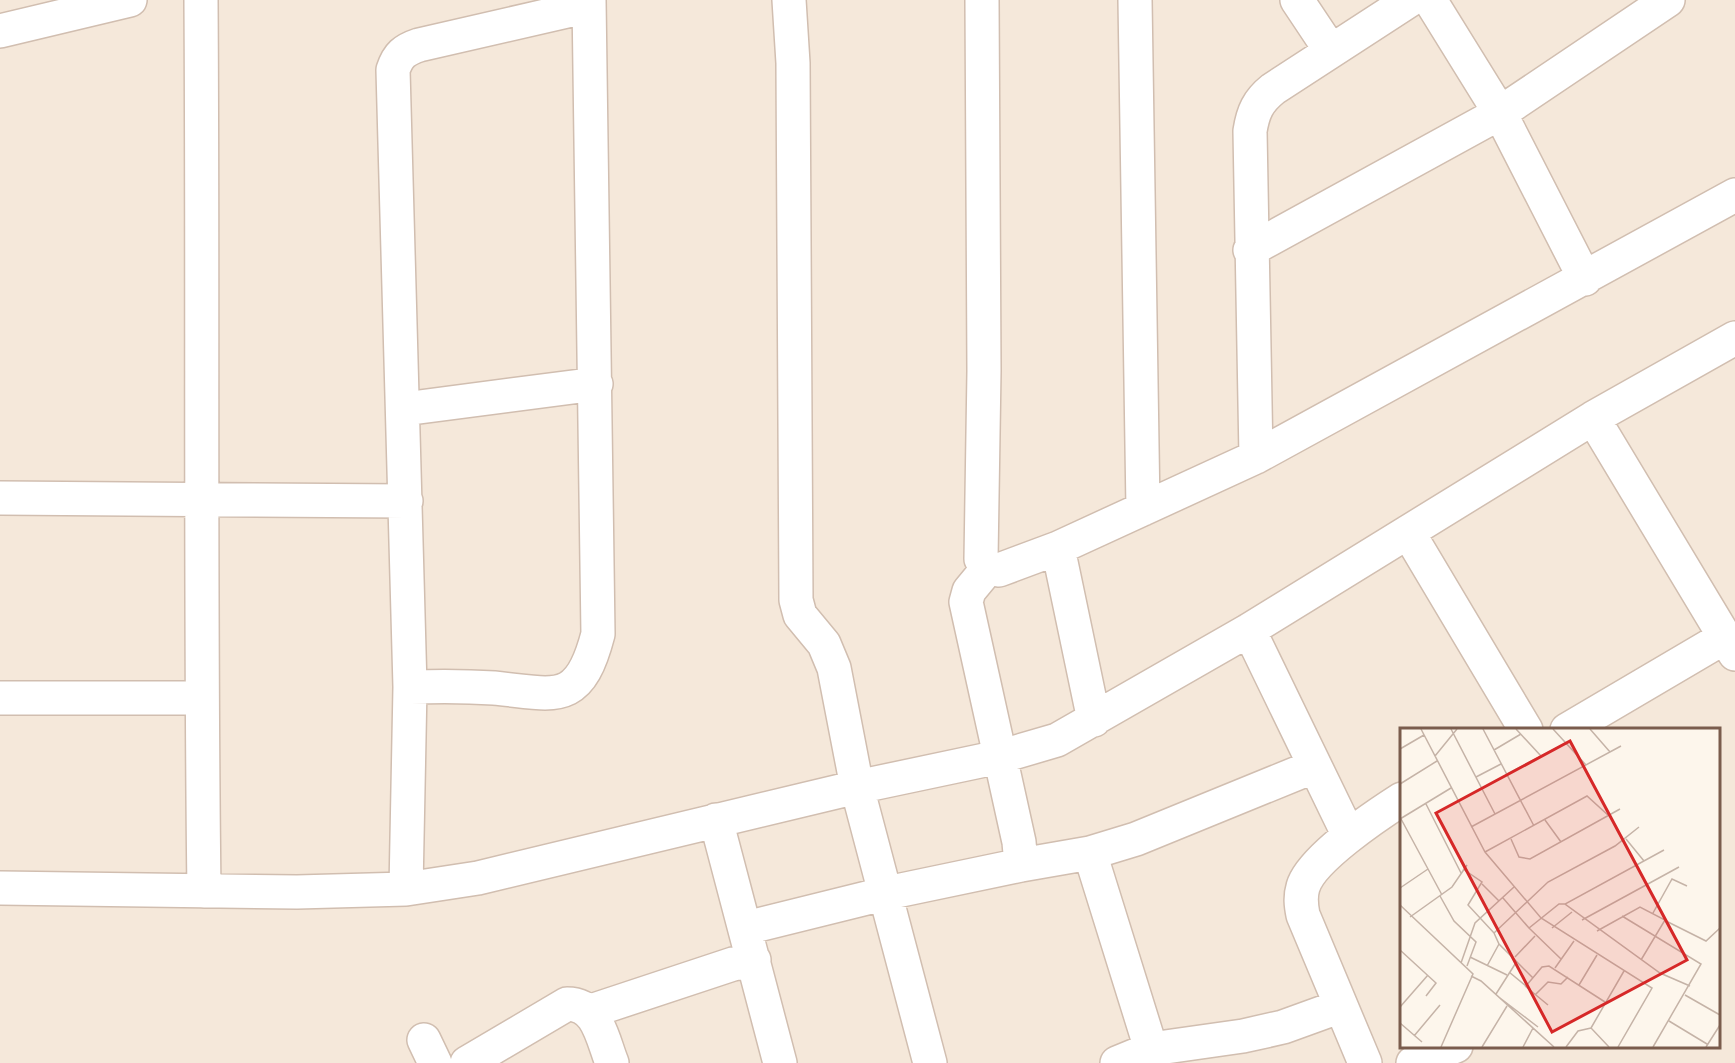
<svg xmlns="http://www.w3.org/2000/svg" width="1735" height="1063" font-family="'Exo 2',sans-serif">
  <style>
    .residential { fill: #f5e8da; fill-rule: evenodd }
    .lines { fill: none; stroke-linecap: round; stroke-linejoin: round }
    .minor-casing { stroke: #d1beb0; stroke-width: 36 }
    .minor { stroke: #fff; stroke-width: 33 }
    .inset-road { fill: none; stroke: #c5b3a7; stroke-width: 1.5 }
    .view { fill: #d62828; fill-opacity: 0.15; stroke: #d62828; stroke-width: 3 }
    .inset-edge { fill: none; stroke: #7a5c4d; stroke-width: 3 }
  </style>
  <rect width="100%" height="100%" fill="#fdf6ec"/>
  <path class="residential" d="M0,0H1735V1063H0ZM1402,730H1718V1046H1402Z"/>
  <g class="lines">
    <g class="minor-casing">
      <path id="minor" d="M201,0C203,297 200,594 204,891
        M789,0L793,63L796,600L800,615L824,644L834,668L857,787L930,1063
        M982,0L984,371L981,559L988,568L999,570L1058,548L1256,457L1735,195
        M1135,0L1143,509
        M1297,0L1331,51
        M1430,0L1500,113L1585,279
        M0,31L130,0
        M1250,250L1500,113L1668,0
        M404,409L596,384
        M1593,418L1735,654
        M1256,457L1250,131C1253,112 1258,101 1273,89L1410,0
        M0,498L406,501
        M1408,532L1526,730
        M1058,548L1094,720
        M1249,630L1349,836
        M410,687C439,686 466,686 494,688C556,694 579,707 598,634L589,0
        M0,698H201
        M1567,730L1725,637
        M716,820L780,1063
        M1090,853L1151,1049
        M1021,865L1090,853L1136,839L1315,766
        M0,888L297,892L406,889L478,878L857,787L999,757L1057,740L1249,630L1593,418L1735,338
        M406,889L410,687L393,70C398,55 404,50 419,45L589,6
        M746,928L887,893L1021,865L1019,842L966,602L969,591L988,568
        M591,1011L733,964L754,960
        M424,1040L435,1063
        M467,1063L567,1004C598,1004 602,1038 612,1063
        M1117,1063L1151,1049L1243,1036L1283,1027L1341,1006
        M1365,1063L1303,915C1301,905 1300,897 1303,887C1311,859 1377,815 1402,799
        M1413,1063L1456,1046"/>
    </g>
    <use href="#minor" class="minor"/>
  </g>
  <g transform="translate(1400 728)">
    <rect width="320" height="320" fill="#fdf6ec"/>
    <path class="inset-road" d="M21,1L85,124L141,190L252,260L218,319M51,1L95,86M83,1L134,98M116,1L141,28M153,1L186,37M190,1L210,24M0,21L24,7M94,22L121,6M35,28L57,1M107,46L166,15M76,49L101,36M0,56L37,33M26,76L61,145M0,89L42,167M0,91L51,60M145,92L161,114M71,99L221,18M111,111L119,129L130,131L220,81M226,111L244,133M264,122L165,176L260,245L290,258M85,124L187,68L209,88M63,141L82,154L68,177L94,205L148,154L215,118L239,99M82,156L99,173M0,160L28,141M40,168L54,193L76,214L67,238M103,170L129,200L159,176H165M0,177L73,246L41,319M253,185L272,151L287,158M222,188L301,236L253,319M10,189L52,159L67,137M182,192L279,139M266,193L306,213L320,200M129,200L161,231M152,200L172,184M197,203L240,179L265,192L241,232M94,205L99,216L133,250M0,222L36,255L26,268M70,229L107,247M115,229L135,208M61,235L75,195L114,159M87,238L99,216M155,240L174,213M109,244L126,258L142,239L149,238L205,274M71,248L81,253L154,319M179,257L197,227M125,258L148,277M96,266L117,233M135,267L148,254L161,256L168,249M285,267L320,287M100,270L138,299M0,279L28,247M269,293L307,316M0,295L22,314M14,308L40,277M82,319L107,278M123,319L133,300M166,319L178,303L191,300M209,319L191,300L224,243M306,319L320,297"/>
    <path class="view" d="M170,13L287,232L152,304L36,85Z"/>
    <rect width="320" height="320" class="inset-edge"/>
  </g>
</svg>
